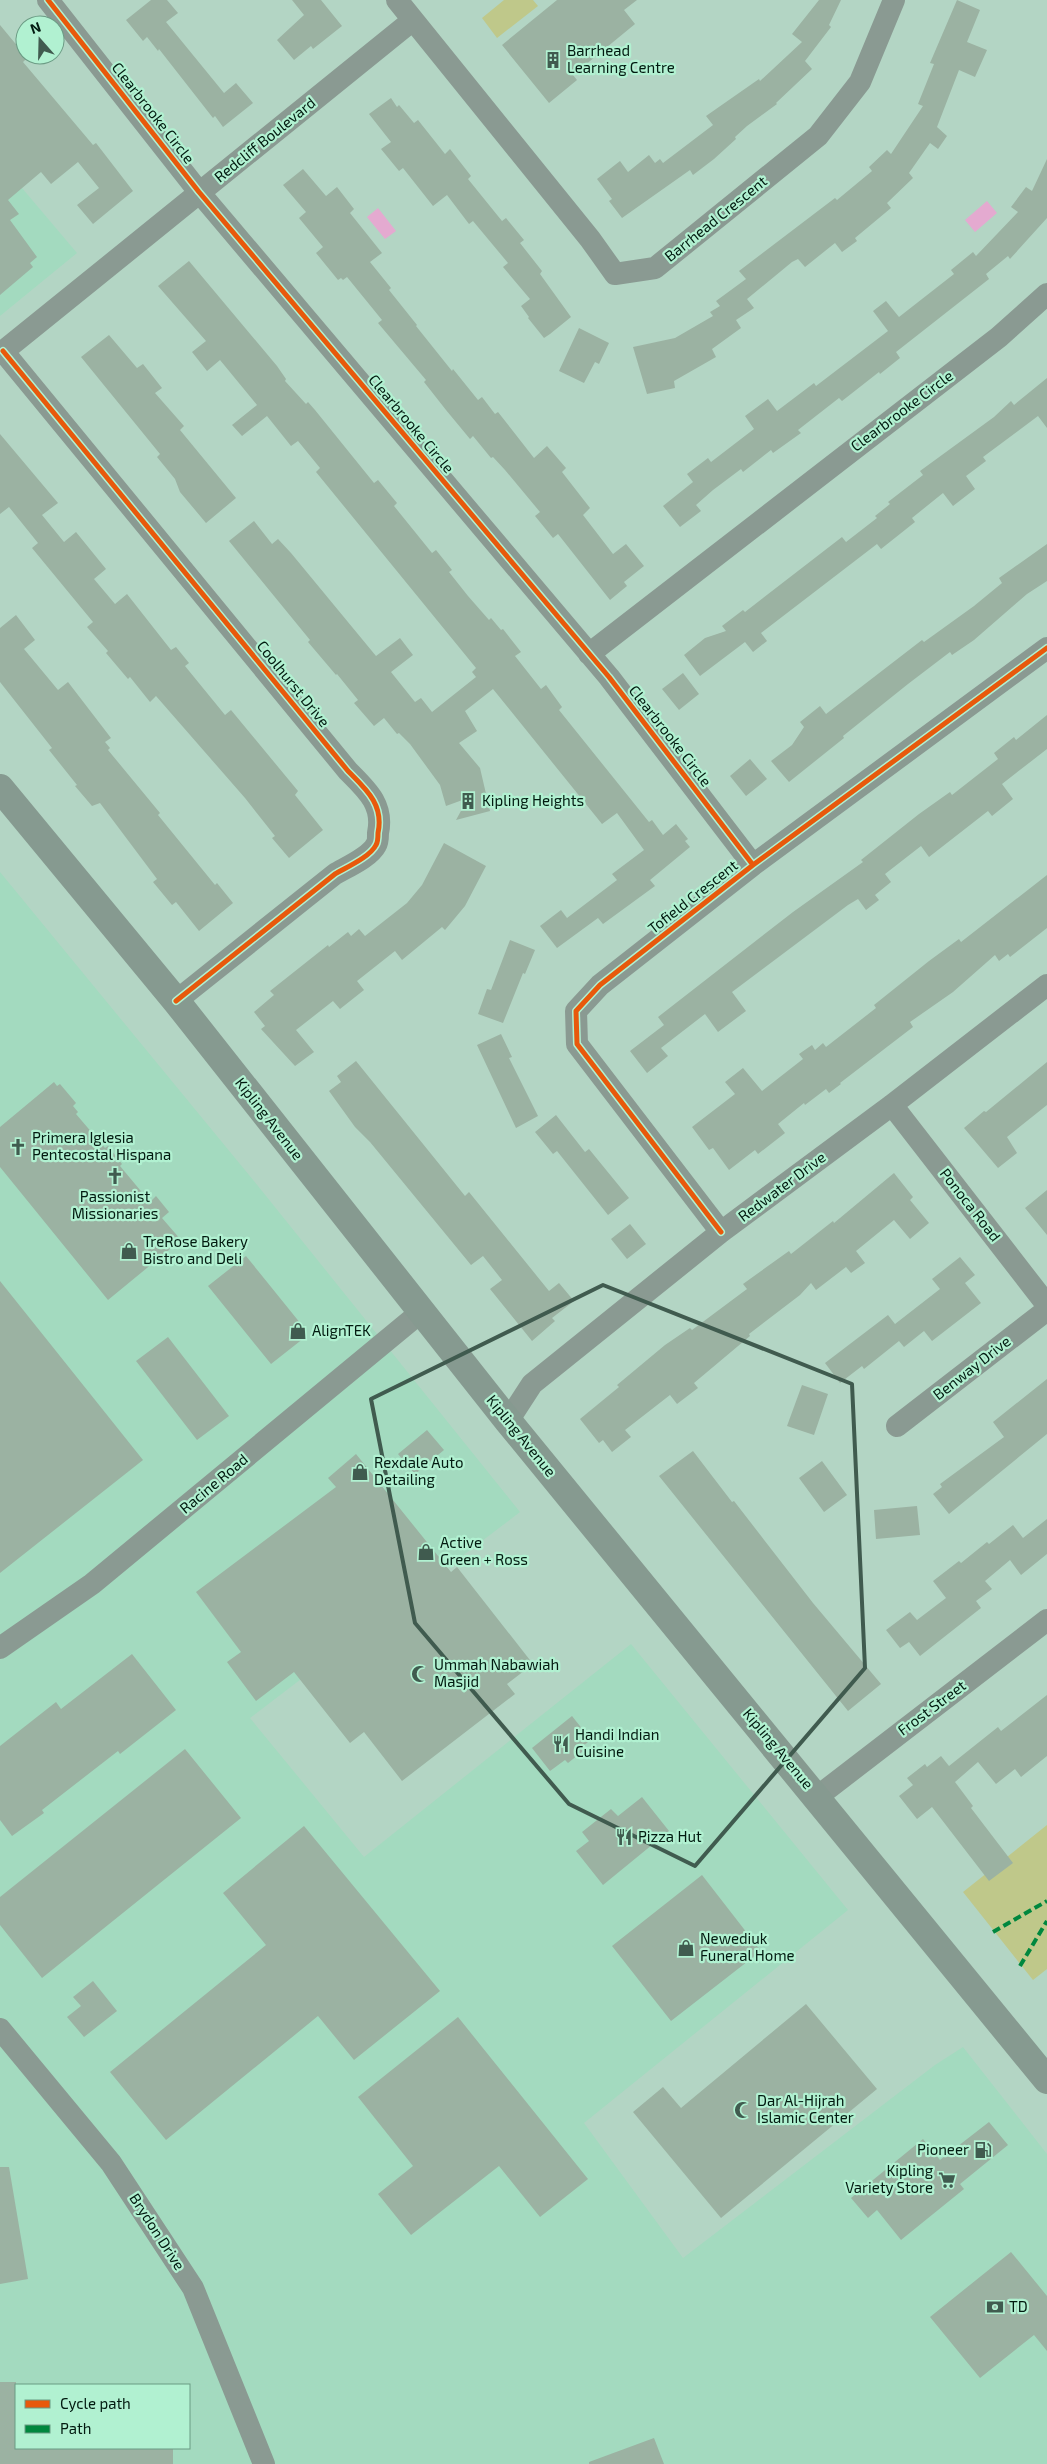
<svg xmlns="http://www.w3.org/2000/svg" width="1047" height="2464" font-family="'Exo 2',sans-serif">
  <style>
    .built { fill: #a3dabf; fill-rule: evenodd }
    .green { fill: #bfc88a }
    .water { fill: #e4aad0 }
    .building { fill: #9bb2a2 }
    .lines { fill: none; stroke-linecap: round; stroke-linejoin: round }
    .street { stroke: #8a9a92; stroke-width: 22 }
    .secondary { stroke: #869a90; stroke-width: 28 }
    .quiet { stroke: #00873e; stroke-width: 4; stroke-dasharray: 8 4; stroke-linecap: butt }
    .cycleway-casing { stroke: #b1f1d1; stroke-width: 8 }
    .cycleway { stroke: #e8590c; stroke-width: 5 }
    .marked { fill: none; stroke: #405b4f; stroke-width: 4; stroke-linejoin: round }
    .labels { text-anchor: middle; stroke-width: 4.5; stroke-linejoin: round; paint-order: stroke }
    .poi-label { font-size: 15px; fill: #021a10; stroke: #b1f1d1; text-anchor: start }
    .street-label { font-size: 15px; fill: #021a10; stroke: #b1f1d1 }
  </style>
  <rect width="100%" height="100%" fill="#b3d5c4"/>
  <path class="built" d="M0,162L77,253L0,316Z
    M0,872L258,1186L520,1512L250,1718L364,1857L631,1644L848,1910L584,2123L683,2258L935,2065L963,2047L1047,2154V2464H0ZM16,2385H189V2448H16Z"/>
  <path class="green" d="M504,0H533L538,6L497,38L482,18Z
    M1047,1825V1969L1033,1980L963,1892Z"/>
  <path class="water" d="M987,201L997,213L975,232L965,220Z
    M378,208L396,231L385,239L367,217Z"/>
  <path class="building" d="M151,0H167L178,13L166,22L224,93L236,83L253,103L223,127L215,116L213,118L159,49L158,51L147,37L143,41L126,20Z
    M292,0H321L342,26L313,49L311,46L294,60L277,40L304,15Z
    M557,0H637L624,10L635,24L573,75L577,80L549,103L502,45Z
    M819,0H841L829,25L831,27L805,61L812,69L776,103L777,104L747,126L735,137L736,139L714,159L693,175L690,170L622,218L609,201L612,199L597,179L620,161L628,172L649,155L655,163L660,159L663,163L713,125L706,116L759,79L760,81L802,42L792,34Z
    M957,0L980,10L967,42L987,50L975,77L959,70L937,127L947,136L938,149L930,143L909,173L913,178L887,203L891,208L855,238L857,241L842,252L835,243L805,267L798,259L792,262L747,299L754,308L736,320L741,328L712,349L716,357L674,381L675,388L647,394L633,347L675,338L713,316L710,312L720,306L716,301L746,279L739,271L835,198L837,200L872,171L869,167L887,150L891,154L923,106L918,104L934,64L930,63Z
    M0,25L24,54L22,55L26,59L23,62L93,145L96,143L133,191L93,224L77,205L99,188L78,162L51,184L41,172L8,200L19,214L10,220L37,257L30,263L33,267L0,295Z
    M391,98L397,107L399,105L414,123L418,120L445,154L450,149L471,176L468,179L502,221L506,218L524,240L520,243L542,271L540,274L571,317L550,334L544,338L528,318L529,317L521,306L530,299L503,267L508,263L473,221L469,224L447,195L433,206L403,168L399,171L381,149L391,142L369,114Z
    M1047,159V218L1010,259L1008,256L986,274L989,279L896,352L900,358L880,374L879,372L842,401L839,398L798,430L801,433L773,453L771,450L743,472L741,469L713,490L696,505L701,511L680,527L663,506L693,482L687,474L708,458L711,462L754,429L745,416L768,399L777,411L814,383L816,386L888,331L873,311L886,301L899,317L954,274L951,270L973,252L976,256L1018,212L1011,207L1026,187L1032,191Z
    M303,169L326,196L337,187L354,209L350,213L382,253L370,262L391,288L389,290L417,325L416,326L452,371L453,369L478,400L482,397L495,414L498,412L534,458L547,446L566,468L562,472L590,508L583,515L613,554L626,544L644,566L624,582L627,586L610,600L558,534L553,538L535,516L540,512L505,470L493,457L491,458L473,436L470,439L446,410L424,382L426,380L378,323L382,320L347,277L343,280L341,278L338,280L316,253L323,247L299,218L306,212L283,185Z
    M189,261L277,366L286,379L285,381L306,404L308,402L315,410L374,483L378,480L397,503L394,506L432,553L436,550L452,570L449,572L468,596L489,620L491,618L501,630L503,629L521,652L515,656L541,689L546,685L562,707L559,710L649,822L652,820L663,835L676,824L688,839L685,841L690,847L650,880L655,886L603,924L598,918L557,948L540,926L561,910L567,918L617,880L612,874L644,850L617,813L602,824L493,689L465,711L477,731L459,743L480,768L490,811L456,820L468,798L446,806L440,785L410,744L399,733L397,734L384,718L374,726L354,703L358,700L337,674L336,675L308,642L310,640L229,541L254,521L272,544L278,539L291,553L376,656L400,638L413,655L391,672L415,702L421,698L432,712L476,677L472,672L476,668L316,472L320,468L298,441L291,446L267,416L242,436L232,425L257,405L220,360L207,371L192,352L206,341L158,286Z
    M579,328L609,343L599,364L595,362L584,383L559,371Z
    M109,335L137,368L143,364L162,388L155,393L184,426L180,430L236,498L206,523L180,492L175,479L157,457L160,454L81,357Z
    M1047,378V428L1038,416L983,457L986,461L966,476L975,489L953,506L943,493L912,518L915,522L881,549L877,544L761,633L767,641L753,652L745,642L700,676L684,655L705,638L726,631L722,626L743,610L745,612L842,537L846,542L877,518L875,516L890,504L888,502L923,475L920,471L994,417L1011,401L1014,405Z
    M0,434L58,503L42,515L64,542L76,532L106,569L94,579L115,604L127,594L171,650L176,647L189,663L185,666L225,715L231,710L298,791L295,795L323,830L289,858L272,838L275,836L245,798L156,696L150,702L130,677L128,679L106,653L108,651L87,627L93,622L32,548L38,543L9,507L0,514Z
    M1047,544V581L1027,594L974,640L952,655L950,652L908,684L843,736L844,738L789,782L771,761L792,745L804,727L800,722L820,706L826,714L922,640L924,642L974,606L1002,583L999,578Z
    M16,615L35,640L24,649L58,690L68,682L111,738L105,742L110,748L108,750L160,813L158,815L215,885L217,883L233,903L199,931L176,902L172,905L153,882L157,879L100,803L92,806L75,786L77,785L49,750L52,748L0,682V628Z
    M683,673L699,694L679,710L662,689Z
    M1047,715V749L1002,784L1013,799L992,816L988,811L929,857L921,846L885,874L891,882L875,895L879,900L866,910L858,899L848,905L732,992L746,1011L718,1032L705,1014L661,1048L668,1056L647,1073L630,1051L664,1025L658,1017L793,912L863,862L861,860L919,814L950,792L952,795L998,759L994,753L1014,737L1016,740Z
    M750,759L767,779L746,796L730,776Z
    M444,843L486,866L465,906L445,930L442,927L402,960L395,951L357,981L364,990L340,1009L333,1001L296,1030L314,1052L295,1066L261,1029L265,1026L254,1012L274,995L270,991L328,945L329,947L348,932L351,936L359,929L365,936L407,903L422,885Z
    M1047,875V928L1010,957L1008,954L999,961L995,955L953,992L910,1022L913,1027L840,1083L841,1084L829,1093L826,1089L805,1105L804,1103L778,1124L785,1133L758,1154L755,1150L729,1170L713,1148L709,1150L692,1127L735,1094L725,1082L743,1068L762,1091L803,1059L799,1054L812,1045L815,1050L823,1043L826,1047L876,1008L874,1005L929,961L959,939L961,942Z
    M510,940L535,950L525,974L523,973L503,1023L478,1014L487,989L491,990Z
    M501,1034L512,1057L509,1058L538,1116L516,1128L477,1045Z
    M356,1061L465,1196L469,1192L549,1291L559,1283L574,1301L552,1318L555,1321L532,1341L490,1289L502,1280L483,1256L471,1265L370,1142L355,1127L329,1091L341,1082L337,1076Z
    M1047,1062V1105L1007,1137L1017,1153L998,1168L964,1128L984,1111L986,1112Z
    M54,1082L57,1086L60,1084L76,1103L73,1106L78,1112L76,1114L105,1148L108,1146L122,1164L120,1166L150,1202L156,1196L169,1212L162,1218L181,1240L108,1300L0,1167V1127Z
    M556,1115L585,1152L589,1149L629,1198L608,1215L557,1151L553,1154L535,1132Z
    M894,1173L913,1197L910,1200L929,1223L910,1239L894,1220L856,1251L865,1263L851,1273L846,1267L816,1290L811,1283L800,1295L749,1334L750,1336L694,1383L698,1388L677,1404L670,1395L625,1430L631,1437L612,1452L603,1440L599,1443L580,1419L619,1387L617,1385L665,1345L690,1328L692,1330L747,1289L743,1284L789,1251L791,1254L833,1221L834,1223Z
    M1047,1190V1235L1025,1208Z
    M630,1224L646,1244L627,1259L611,1239Z
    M246,1256L305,1329L304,1338L271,1364L208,1286Z
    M960,1257L975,1275L965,1283L981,1303L932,1341L924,1331L904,1347L899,1341L864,1369L862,1366L840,1383L825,1363L888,1315L895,1324L940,1289L932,1279Z
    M0,1281L143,1460L0,1573Z
    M168,1337L229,1416L197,1440L136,1361Z
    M1047,1379V1434L949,1514L933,1494L942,1487L940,1484L1004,1437L993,1422Z
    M802,1385L828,1394L814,1435L787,1426Z
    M427,1430L444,1450L415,1474L398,1454Z
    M693,1451L732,1502L734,1501L813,1603L881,1684L848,1711L659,1476Z
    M356,1454L451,1572L457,1567L533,1664L507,1684L515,1694L402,1781L364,1732L350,1743L294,1672L256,1701L227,1662L241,1652L196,1592L336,1487L328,1478Z
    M822,1461L847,1495L824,1512L799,1478Z
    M917,1506L920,1535L876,1539L874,1510Z
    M1047,1519V1554L1021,1575L1010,1560L985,1581L992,1589L976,1601L981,1608L920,1656L909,1642L900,1648L886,1630L910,1612L917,1620L946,1598L933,1581L959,1561L961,1563L987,1542L989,1544L1013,1525L1023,1538Z
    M132,1654L176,1710L120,1754L118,1751L42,1810L44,1813L12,1836L0,1820V1746L56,1702L61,1709Z
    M1047,1695V1756L1021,1777L1015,1769L996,1784L978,1762L955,1782L973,1806L971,1808L1013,1863L989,1881L932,1807L917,1819L899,1796L913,1785L907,1778L925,1764L927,1767L941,1756L949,1766L998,1727L1001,1731Z
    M572,1716L591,1740L580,1748L583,1751L568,1763L565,1760L550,1771L532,1748Z
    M185,1749L241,1818L42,1978L0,1925V1897Z
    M642,1797L669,1831L603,1885L576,1851L589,1841L582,1832L611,1809L618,1816Z
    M304,1826L440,1991L354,2060L318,2016L166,2140L110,2072L266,1945L223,1893Z
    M702,1875L761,1951L671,2021L612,1946Z
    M93,1981L117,2011L84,2037L67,2017L81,2006L73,1997Z
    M806,2004L877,2089L721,2218L633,2112L663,2087L681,2108Z
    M458,2017L588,2179L540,2217L499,2166L411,2235L378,2194L413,2166L358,2097Z
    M989,2122L1008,2145L960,2184L964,2189L901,2240L877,2210L868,2218L851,2198L923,2139L940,2160Z
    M0,2167H9L28,2279L0,2284Z
    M1011,2252L1047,2296V2351L1034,2335L980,2378L930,2317Z
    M0,2382H16V2448H173V2464H0Z
    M654,2438L664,2464H589V2462Z"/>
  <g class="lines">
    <path class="street" d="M48,0L199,192L609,677L753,865
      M397,0L590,239L615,274L655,268L818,136L860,82L894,0
      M3,351L348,771C367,790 384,805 378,833C378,836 378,842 376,845C370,857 347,867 335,874L176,1001
      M0,354L413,20
      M589,654L999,337L1047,294
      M892,1105L1047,1305
      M721,1232L577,1044L576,1011L600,985L753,865L1047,648
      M508,1421L532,1384L721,1232L892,1105L1047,985
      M897,1426L1047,1310
      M0,1648L92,1584L421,1312
      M817,1797L1047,1620
      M0,2029L111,2163L193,2288L264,2464"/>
    <path class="secondary" d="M0,788L176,1001L508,1421L1047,2080"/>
    <path class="quiet" d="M993,1932L1047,1901
      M1020,1966L1047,1921"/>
    <g class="cycleway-casing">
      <path id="cycleway" d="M48,0L199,192L609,677L753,865
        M3,351L348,771C367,790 384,805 378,833C378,836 378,842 376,845C370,857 347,867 335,874L176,1001
        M721,1232L577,1044L576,1011L600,985L753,865L1047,648"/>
    </g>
    <use href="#cycleway" class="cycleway"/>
  </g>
  <path class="marked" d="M603,1285L852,1384L865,1668L695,1866L569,1804L415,1623L371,1399Z"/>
  <defs>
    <g id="building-bare" transform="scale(1.35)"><path d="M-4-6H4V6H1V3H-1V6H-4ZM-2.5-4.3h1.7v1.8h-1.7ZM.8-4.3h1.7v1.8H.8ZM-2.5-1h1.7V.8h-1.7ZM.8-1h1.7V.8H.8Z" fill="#405b4f" stroke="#b1f1d1" stroke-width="2.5" paint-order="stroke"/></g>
    <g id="church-bare" transform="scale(1.35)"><path d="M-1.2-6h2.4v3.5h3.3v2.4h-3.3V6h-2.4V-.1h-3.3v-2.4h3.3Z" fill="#405b4f" stroke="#b1f1d1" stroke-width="2.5" paint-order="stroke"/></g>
    <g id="shop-bare" transform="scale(1.35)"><path d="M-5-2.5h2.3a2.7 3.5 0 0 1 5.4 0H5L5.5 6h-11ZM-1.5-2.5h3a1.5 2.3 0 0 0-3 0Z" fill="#405b4f" stroke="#b1f1d1" stroke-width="2.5" paint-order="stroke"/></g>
    <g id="mosque-bare" transform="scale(1.35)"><path d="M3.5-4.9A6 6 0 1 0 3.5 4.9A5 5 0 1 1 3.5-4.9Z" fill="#405b4f" stroke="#b1f1d1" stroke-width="2.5" paint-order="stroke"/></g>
    <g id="restaurant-bare" transform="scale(1.35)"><path d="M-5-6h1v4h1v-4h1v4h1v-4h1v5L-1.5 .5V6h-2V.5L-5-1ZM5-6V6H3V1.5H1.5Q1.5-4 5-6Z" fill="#405b4f" stroke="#b1f1d1" stroke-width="2.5" paint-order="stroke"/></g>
    <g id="fuel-bare" transform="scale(1.35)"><path d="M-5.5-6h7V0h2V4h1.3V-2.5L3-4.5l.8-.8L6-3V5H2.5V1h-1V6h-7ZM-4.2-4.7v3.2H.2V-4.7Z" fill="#405b4f" stroke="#b1f1d1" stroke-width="2.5" paint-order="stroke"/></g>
    <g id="supermarket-bare" transform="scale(1.35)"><path d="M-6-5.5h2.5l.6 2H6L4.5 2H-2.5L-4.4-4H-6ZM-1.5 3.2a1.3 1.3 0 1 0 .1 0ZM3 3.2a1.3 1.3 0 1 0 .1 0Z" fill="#405b4f" stroke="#b1f1d1" stroke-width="2.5" paint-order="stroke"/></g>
    <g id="bank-bare" transform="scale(1.35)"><path d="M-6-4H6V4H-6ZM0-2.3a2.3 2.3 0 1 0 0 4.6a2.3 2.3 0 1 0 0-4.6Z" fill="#405b4f" stroke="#b1f1d1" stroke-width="2.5" paint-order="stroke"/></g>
  </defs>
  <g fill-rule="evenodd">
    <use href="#building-bare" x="553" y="60"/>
    <use href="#building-bare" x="468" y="801"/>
    <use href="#church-bare" x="18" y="1147"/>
    <use href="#church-bare" x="115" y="1176"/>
    <use href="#shop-bare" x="129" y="1251"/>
    <use href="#shop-bare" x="298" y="1331"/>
    <use href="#shop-bare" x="360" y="1472"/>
    <use href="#shop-bare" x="426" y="1552"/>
    <use href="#mosque-bare" x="420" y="1674"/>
    <use href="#restaurant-bare" x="561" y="1744"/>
    <use href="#restaurant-bare" x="624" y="1837"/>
    <use href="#shop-bare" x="686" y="1948"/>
    <use href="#mosque-bare" x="743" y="2110"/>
    <use href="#fuel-bare" x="983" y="2150"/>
    <use href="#supermarket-bare" x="947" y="2180"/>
    <use href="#bank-bare" x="995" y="2307"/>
  </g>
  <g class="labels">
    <g class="poi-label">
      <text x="567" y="56">Barrhead<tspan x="567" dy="17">Learning Centre</tspan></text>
      <text x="482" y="806">Kipling Heights</text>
      <text x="32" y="1143">Primera Iglesia<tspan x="32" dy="17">Pentecostal Hispana</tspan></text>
      <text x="115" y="1202" text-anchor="middle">Passionist<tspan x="115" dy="17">Missionaries</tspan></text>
      <text x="143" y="1247">TreRose Bakery<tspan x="143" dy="17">Bistro and Deli</tspan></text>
      <text x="312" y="1336">AlignTEK</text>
      <text x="374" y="1468">Rexdale Auto<tspan x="374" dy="17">Detailing</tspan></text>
      <text x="440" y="1548">Active<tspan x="440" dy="17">Green + Ross</tspan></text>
      <text x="434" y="1670">Ummah Nabawiah<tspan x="434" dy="17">Masjid</tspan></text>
      <text x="575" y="1740">Handi Indian<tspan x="575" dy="17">Cuisine</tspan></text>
      <text x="638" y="1842">Pizza Hut</text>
      <text x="700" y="1944">Newediuk<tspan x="700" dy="17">Funeral Home</tspan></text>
      <text x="757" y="2106">Dar Al-Hijrah<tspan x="757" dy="17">Islamic Center</tspan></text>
      <text x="969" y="2155" text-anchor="end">Pioneer</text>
      <text x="933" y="2176" text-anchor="end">Kipling<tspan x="933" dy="17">Variety Store</tspan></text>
      <text x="1009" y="2312">TD</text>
    </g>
    <g class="street-label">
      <text transform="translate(153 113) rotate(52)" y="5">Clearbrooke Circle</text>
      <text transform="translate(265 140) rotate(-39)" y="5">Redcliff Boulevard</text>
      <text transform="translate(716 219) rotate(-39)" y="5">Barrhead Crescent</text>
      <text transform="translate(902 411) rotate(-37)" y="5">Clearbrooke Circle</text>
      <text transform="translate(411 424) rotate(50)" y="5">Clearbrooke Circle</text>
      <text transform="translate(293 684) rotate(51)" y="5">Coolhurst Drive</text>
      <text transform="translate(670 736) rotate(52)" y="5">Clearbrooke Circle</text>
      <text transform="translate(693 897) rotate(-38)" y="5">Tofield Crescent</text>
      <text transform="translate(269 1119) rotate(52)" y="5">Kipling Avenue</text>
      <text transform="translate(782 1187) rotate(-37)" y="5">Redwater Drive</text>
      <text transform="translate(970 1205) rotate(52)" y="5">Ponoca Road</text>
      <text transform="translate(972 1368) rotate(-38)" y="5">Benway Drive</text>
      <text transform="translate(521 1436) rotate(51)" y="5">Kipling Avenue</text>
      <text transform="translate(214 1484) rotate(-40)" y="5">Racine Road</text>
      <text transform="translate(932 1708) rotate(-37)" y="5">Frost Street</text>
      <text transform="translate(778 1749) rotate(50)" y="5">Kipling Avenue</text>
      <text transform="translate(157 2232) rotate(57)" y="5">Brydon Drive</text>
    </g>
  </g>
  <rect x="15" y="2384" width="175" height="65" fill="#b1f1d1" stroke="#6b9b84"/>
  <rect x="25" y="2400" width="25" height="8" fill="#e8590c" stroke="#6b9b84"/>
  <text x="60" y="2409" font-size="15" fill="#021a10">Cycle path</text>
  <rect x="25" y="2425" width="25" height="8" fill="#00873e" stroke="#6b9b84"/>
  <text x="60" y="2434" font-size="15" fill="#021a10">Path</text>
  <g transform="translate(40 40) rotate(340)"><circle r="24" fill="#b1f1d1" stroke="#6b9b84"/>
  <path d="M0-4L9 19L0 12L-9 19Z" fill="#405b4f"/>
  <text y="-8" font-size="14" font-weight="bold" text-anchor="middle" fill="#021a10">N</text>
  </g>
</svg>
